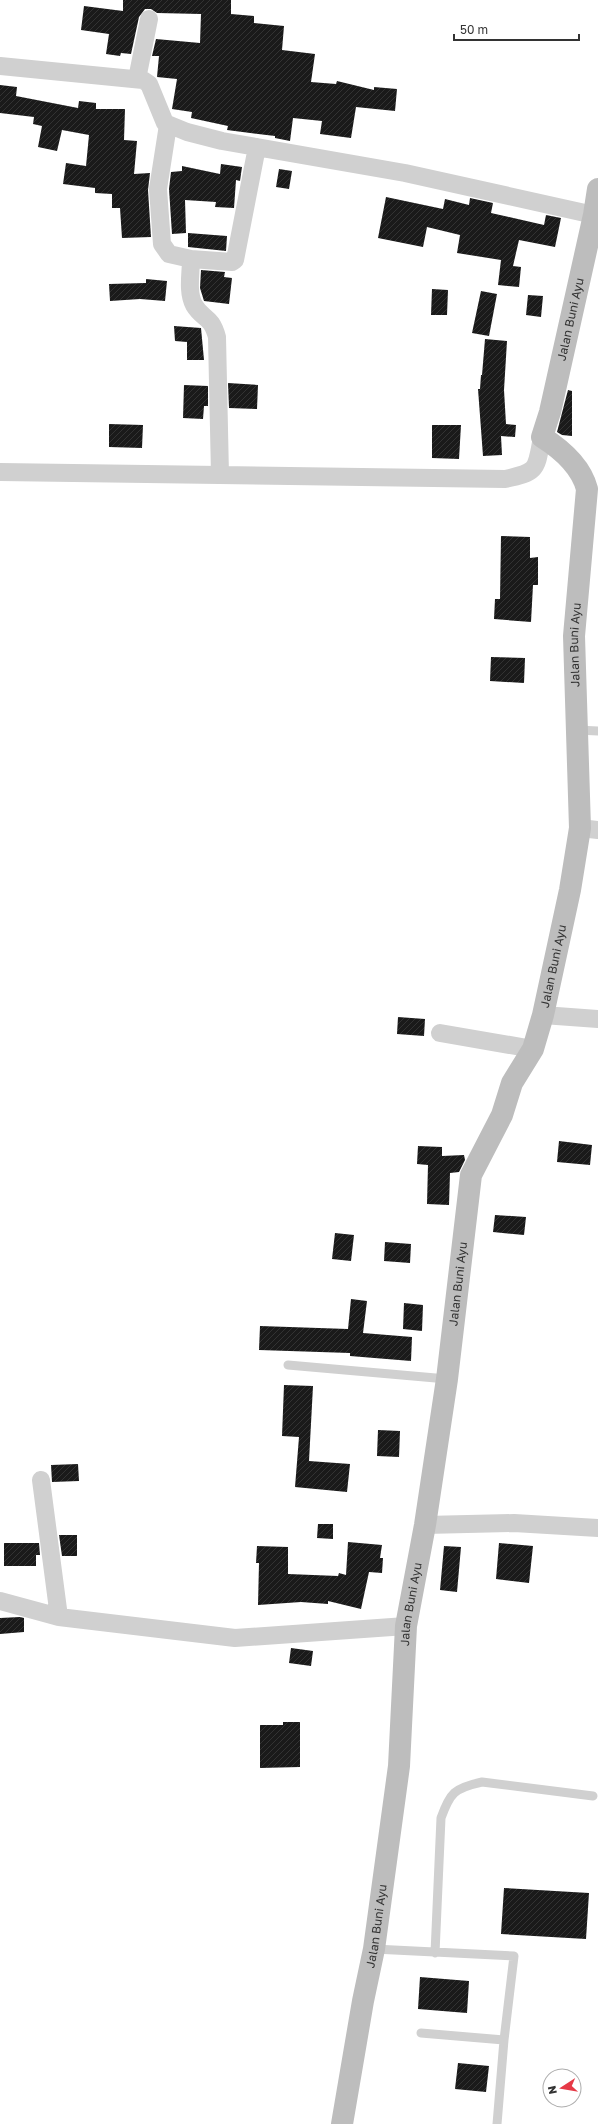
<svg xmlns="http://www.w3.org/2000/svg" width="598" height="2124" font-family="'Golos Text',sans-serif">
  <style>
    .building { fill: url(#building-hatch) }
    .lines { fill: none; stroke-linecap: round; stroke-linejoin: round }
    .service { stroke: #d0d0d0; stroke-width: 9 }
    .minor { stroke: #d0d0d0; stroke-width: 18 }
    .secondary { stroke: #bdbdbd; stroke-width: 22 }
    .labels { text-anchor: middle; stroke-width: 4; stroke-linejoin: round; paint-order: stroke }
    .street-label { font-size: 12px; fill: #333; stroke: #fff }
  </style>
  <defs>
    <pattern id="building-hatch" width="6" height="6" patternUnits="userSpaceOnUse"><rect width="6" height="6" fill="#1a1a1a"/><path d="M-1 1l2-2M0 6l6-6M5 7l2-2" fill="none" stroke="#333"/></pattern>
  </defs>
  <rect width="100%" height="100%" fill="#fff"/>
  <path class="building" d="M123,0H231V14L254,16V23L284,26L282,50L315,54L311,82L336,84L337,81L374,90V87L397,89L395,111L356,107L351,138L320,134L322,121L293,118L290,141L275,138V136L227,130L228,126L191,118L192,112L172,109L177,79L157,77L159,56H152L156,39L200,43L201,14L157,13L151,9H145L139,17L131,54L121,53L120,56L106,54L109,34L81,30L84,6L123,11Z
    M0,85L17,87L16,96L78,108L79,101L96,103V109H125L124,140L137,141L134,174L150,173L148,190L151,237L122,238L120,208H112V194L95,193V188L63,184L66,163L86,166L89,135L62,130L57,151L38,147L42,126L33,124L34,117L0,113Z
    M221,164L242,167L240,181L236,180L234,208L215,207L216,202L185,200L186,233L172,234L169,189L171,172L182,171V166L220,174Z
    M279,169L292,171L289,189L276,187Z
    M386,197L443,209L445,199L469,205L470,198L493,203L491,213L544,225L546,215L561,218L555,247L519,240L513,266L521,267L519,287L498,285L501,260L457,253L460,235L427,227L423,247L378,238Z
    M188,233L227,236L226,251L188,247Z
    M201,270L225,272L224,277L232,278L229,304L204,301L200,288Z
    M146,279L167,281L165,301L140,299L110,301L109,284L146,283Z
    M432,289L448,290L447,315H431Z
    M481,291L497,294L489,336L472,333Z
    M528,295L543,296L541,317L526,315Z
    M174,326L201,328L204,360H187V342L175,341Z
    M485,339L507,341L504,390L506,424L516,425L515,437L501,436L502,455L483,456L478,389H480L481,375H482Z
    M228,383L258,385L257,409L229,408Z
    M184,385L208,386V406H204L203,419L183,418Z
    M568,390L572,391V436L562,435L557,432Z
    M109,424L143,425L142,448L109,447Z
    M432,425H461L459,459L432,458Z
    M501,536L530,537V558L538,557V585H533L531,622L494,619L495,599H500Z
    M491,657L525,658L524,683L490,681Z
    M398,1017L425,1019L424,1036L397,1034Z
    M559,1141L592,1145L590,1165L557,1162Z
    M418,1146L442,1147V1156L464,1155L465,1160L459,1172L450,1173L449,1205L427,1204L428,1165L417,1164Z
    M495,1215L526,1217L524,1235L493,1232Z
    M335,1233L354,1235L351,1261L332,1259Z
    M385,1242L411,1244L410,1263L384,1261Z
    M351,1299L367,1301L363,1333L412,1337L411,1361L350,1356V1353L259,1350L260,1326L348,1329Z
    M404,1303L423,1305L422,1331L403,1329Z
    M284,1385L313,1386L309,1461L350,1464L347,1492L295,1487L299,1437L282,1436Z
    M378,1430L400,1431L399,1457L377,1456Z
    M78,1464L79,1481L52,1482L51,1465Z
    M318,1524H333V1539L317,1538Z
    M59,1535H77V1556H62Z
    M348,1542L382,1545L380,1558H383L382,1573L369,1572L361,1609L328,1601V1604L301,1602L258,1605L259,1563H256L257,1546L288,1547V1574L338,1576L339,1573L346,1575Z
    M4,1543H39L40,1555H36V1566H4Z
    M499,1543L533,1546L529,1583L496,1579Z
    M444,1546L461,1547L457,1592L440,1590Z
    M20,1617L24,1618V1632L0,1634V1618Z
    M291,1648L313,1651L311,1666L289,1663Z
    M283,1722H300V1767L260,1768V1725H283Z
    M504,1888L589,1893L586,1939L501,1934Z
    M420,1977L469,1981L467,2013L418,2009Z
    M458,2063L489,2066L486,2092L455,2089Z"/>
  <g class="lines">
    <path class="service" d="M577,730L598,731
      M288,1365L447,1379
      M374,1949L514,1956L504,2040L497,2124
      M435,1953L441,1818C450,1793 454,1788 482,1782L593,1796
      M421,2033L504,2040"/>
    <path class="minor" d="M0,66L143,80L149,84L165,123L187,132L222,141L405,173L594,215
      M137,79L149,19
      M168,125L158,189L162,244L169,254L191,259L232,262L235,260L257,147
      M191,259C191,273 187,292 194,305C203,320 211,315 217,337L220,475
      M0,472L505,479C539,472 536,469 542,437
      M580,828L598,830
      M543,1015L598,1019
      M440,1033L533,1049
      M41,1480L59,1617
      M425,1525L514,1523L598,1528
      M0,1601L59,1617L235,1638L406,1626"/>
    <path class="secondary" id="s1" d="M342,2124L363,2001L374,1949L399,1766L406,1626L425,1525L447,1379L471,1175L502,1115L512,1083L533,1049L543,1015L570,890L580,828L574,636L587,489C581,466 561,449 542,437L550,412L594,215L598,189"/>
  </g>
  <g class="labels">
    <g class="street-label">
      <text dy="4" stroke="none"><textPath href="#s1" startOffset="1857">Jalan Buni Ayu</textPath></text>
      <text dy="4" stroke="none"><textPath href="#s1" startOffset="1509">Jalan Buni Ayu</textPath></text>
      <text dy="4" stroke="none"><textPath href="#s1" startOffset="1185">Jalan Buni Ayu</textPath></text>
      <text dy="4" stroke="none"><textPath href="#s1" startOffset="849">Jalan Buni Ayu</textPath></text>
      <text dy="4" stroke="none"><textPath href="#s1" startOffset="525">Jalan Buni Ayu</textPath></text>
      <text dy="4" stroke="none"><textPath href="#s1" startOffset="201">Jalan Buni Ayu</textPath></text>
    </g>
  </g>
  <g transform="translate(562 2088) rotate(258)"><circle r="19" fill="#ffffff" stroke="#adadad"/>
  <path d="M0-3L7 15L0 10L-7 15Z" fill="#e63946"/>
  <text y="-6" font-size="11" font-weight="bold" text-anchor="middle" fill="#333333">N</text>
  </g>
  <path d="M454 34v6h125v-6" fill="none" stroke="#333333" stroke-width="2"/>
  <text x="460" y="34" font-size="12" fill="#333333" stroke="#ffffff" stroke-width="3" paint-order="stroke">50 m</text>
</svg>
